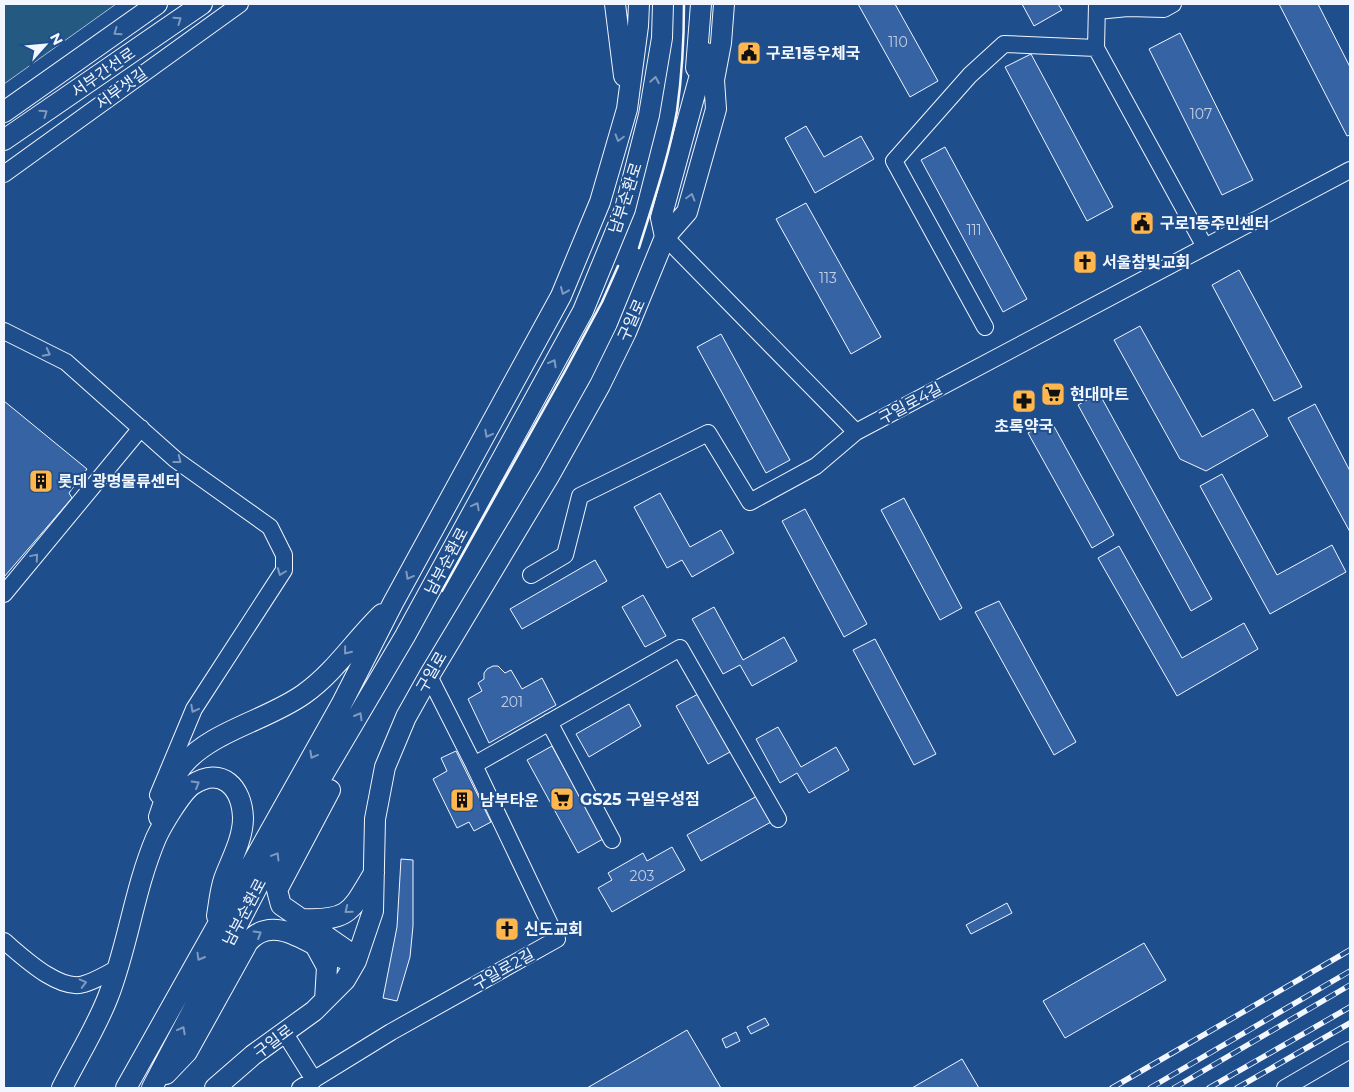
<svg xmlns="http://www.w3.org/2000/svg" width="1354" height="1092" font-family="Montserrat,'Noto Sans KR',sans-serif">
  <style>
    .green { fill: #245a82; stroke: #a8bbd7 }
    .building { fill: #3563a3; stroke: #f2f6ff }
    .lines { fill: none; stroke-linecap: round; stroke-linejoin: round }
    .minor-casing { stroke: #f2f6ff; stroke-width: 18 }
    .major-casing { stroke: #f2f6ff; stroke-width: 22 }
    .minor { stroke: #1f4e8c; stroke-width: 16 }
    .major { stroke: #1f4e8c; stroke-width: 20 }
    .rail-casing { stroke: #f2f6ff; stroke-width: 5.5 }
    .rail { stroke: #1f4e8c; stroke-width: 4; stroke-dasharray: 11; stroke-linecap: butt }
    .wall { stroke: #f2f6ff; stroke-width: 2.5 }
    .oneway { stroke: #7e9ac0 }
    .labels { text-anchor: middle; stroke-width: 4; stroke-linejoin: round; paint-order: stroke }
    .number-label { font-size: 14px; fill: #c3d1e8 }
    .poi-label { font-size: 16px; font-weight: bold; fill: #f2f6ff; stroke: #1f4e8c; text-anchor: start }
    .street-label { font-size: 16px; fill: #f2f6ff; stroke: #1f4e8c }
  </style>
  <rect width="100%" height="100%" fill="#1f4e8c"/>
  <path class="green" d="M4,4H116L4,84Z"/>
  <path class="building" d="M858,4H895L938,81L910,97Z
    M1022,4H1058L1062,10L1034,26Z
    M1279,4H1318L1350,67V135L1347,136Z
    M1180,33L1253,180L1222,195L1149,49Z
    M1031,54L1113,207L1087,221L1005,67Z
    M806,126L824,157L861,136L874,159L815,193L785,138Z
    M945,147L1027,299L1003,312L921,160Z
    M806,203L881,337L851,354L776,219Z
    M1239,270L1302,387L1274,401L1212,285Z
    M1140,326L1202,437L1253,409L1268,436L1206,471L1180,459L1114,340Z
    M721,334L790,460L766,473L697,347Z
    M1099,393L1212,599L1191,611L1078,405Z
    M4,401L87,469L69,493L72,498L4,577Z
    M1315,404L1350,471V532L1288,418Z
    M1051,421L1114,535L1092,548L1028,433Z
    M1222,474L1277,575L1332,545L1346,572L1270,614L1200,486Z
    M660,493L690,547L721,530L734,553L692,577L682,560L667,568L634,507Z
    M904,498L962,608L940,620L881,510Z
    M805,509L867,624L844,637L782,521Z
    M1119,546L1182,658L1244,623L1258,649L1177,696L1098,558Z
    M595,560L607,581L522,629L510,609Z
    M643,595L666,636L645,647L622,607Z
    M999,601L1076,742L1054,755L975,612Z
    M714,607L743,660L784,637L797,661L752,686L740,665L723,674L692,619Z
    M875,639L936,754L914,765L853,650Z
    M493,666H498L505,673L511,670L522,689L542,678L556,705L489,743L468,699L482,691L478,683L484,679V673L487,669Z
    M698,694L730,752L708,764L676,706Z
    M629,704L641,726L589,757L576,734Z
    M778,727L801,767L836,747L849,770L809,793L797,773L780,783L756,739Z
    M552,746L603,839L578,853L527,760Z
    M456,751L491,822L474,831L469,822L457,828L433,779L447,771L441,758Z
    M757,796L771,822L701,861L687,835Z
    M672,847L685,870L612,912L598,888L612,880L608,873L643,853L647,861Z
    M401,859L413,860V926L410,957L397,1001L383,998L397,927Z
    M1007,903L1012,913L971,934L966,925Z
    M1144,943L1166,980L1065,1038L1043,1001Z
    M765,1018L769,1025L751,1034L747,1027Z
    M687,1030L721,1088H587Z
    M736,1032L740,1041L726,1048L722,1039Z
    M962,1059L979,1088H912Z"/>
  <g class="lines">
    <g class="minor-casing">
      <path id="minor" d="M1097,4L1096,48L1205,247
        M1097,11L1128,8L1164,9L1173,4
        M4,174L240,4
        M665,237L856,432L1350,170
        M985,327L894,161L970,75L1004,44L1096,48
        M4,331L66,362L176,460L270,527L284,555V570L194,709L158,795
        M531,575L565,555L580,496L708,433L750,502L816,466L856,432
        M4,594L141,428
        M549,722L612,840
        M474,765L680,648L778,819
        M4,941C22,956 59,992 84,984C95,981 106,974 116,969
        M284,1032L314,1080
        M300,1088L391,1032L557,939L474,765L429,676
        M1285,1088L1350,1050"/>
    </g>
    <g class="major-casing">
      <path id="major" d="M615,4L624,76
        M696,68L701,4
        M4,112L157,4
        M4,140L202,4
        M665,237L661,218L706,53
        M330,790L277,890L281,905L346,950
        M159,817C165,799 171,780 183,765C211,731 268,720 304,694C335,672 355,640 382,614
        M303,919C350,921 351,911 374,873
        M315,945L327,967L325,1000
        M166,1074L187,1052L248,942C274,912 309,945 337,956C343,959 350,960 356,961
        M62,1088C77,1058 96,1028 108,997C128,946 134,890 156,838C162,825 181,793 192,785C222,765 242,788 243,818C243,839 231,860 224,879C220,891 219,904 217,916
        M126,1088L341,705L393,603L561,296L600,202L627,109L638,26L639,4
        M152,1088L262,878L405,636L583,311L625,209L649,115L662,38L663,4
        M215,1088L253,1055L314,1011L345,980L356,961L373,911L375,819L385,767L406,717L429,676L549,476L600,385L626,332L665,237L687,212L716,109L714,80L721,43L724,4"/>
    </g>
    <use href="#minor" class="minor"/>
    <use href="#major" class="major"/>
    <g class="rail-casing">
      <path id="rail" d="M1112,1088L1350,950
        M1150,1088L1350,971
        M1174,1088L1350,985
        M1209,1088L1350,1007
        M1237,1088L1350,1023"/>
    </g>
    <use href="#rail" class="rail"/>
    <path class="wall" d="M639,248C653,203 669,157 677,111C682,75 684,40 684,4
      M442,591L565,371L602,302L618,266"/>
  </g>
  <defs><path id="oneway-chevron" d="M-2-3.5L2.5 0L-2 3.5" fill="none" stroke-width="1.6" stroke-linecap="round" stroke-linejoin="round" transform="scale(1.25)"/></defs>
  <g class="oneway">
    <use href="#oneway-chevron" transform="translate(178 20) rotate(-35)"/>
    <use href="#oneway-chevron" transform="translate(117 32) rotate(145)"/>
    <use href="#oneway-chevron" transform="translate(655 80) rotate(-80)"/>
    <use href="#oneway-chevron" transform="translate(44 113) rotate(-35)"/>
    <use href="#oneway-chevron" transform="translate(619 138) rotate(106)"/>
    <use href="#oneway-chevron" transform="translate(691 197) rotate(-74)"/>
    <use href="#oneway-chevron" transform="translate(564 291) rotate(113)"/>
    <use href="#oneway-chevron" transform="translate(47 353) rotate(27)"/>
    <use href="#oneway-chevron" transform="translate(553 363) rotate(-61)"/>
    <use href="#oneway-chevron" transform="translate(488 434) rotate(118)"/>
    <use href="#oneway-chevron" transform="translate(178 460) rotate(38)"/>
    <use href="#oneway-chevron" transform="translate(476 506) rotate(-62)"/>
    <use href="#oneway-chevron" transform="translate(35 557) rotate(-50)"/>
    <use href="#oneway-chevron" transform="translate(281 572) rotate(111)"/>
    <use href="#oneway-chevron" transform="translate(409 576) rotate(119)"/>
    <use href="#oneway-chevron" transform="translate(347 651) rotate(129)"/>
    <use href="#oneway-chevron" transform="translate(194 709) rotate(118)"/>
    <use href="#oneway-chevron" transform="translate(359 716) rotate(-60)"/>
    <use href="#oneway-chevron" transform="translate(313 755) rotate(119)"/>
    <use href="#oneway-chevron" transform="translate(196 784) rotate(-30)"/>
    <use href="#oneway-chevron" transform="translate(276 856) rotate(-59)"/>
    <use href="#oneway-chevron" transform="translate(348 910) rotate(141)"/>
    <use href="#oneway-chevron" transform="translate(258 934) rotate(-31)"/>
    <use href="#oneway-chevron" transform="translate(200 957) rotate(120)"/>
    <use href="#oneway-chevron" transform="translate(83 983) rotate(-15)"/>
    <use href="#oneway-chevron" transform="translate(182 1030) rotate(-62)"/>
  </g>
  <defs>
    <g id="civic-square" transform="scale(1.25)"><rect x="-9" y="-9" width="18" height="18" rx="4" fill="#ffb74d" stroke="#1f4e8c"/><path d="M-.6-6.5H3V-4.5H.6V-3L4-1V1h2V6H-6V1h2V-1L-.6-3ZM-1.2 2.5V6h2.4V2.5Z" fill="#111"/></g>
    <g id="church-square" transform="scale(1.25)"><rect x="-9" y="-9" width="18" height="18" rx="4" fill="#ffb74d" stroke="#1f4e8c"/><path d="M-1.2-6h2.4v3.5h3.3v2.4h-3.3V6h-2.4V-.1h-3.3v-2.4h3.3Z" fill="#111"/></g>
    <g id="supermarket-square" transform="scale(1.25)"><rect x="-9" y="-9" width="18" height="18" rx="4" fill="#ffb74d" stroke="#1f4e8c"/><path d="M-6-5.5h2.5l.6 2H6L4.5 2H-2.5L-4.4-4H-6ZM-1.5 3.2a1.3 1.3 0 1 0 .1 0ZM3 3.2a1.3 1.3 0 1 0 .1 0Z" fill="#111"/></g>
    <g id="pharmacy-square" transform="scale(1.25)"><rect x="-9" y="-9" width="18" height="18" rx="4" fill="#ffb74d" stroke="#1f4e8c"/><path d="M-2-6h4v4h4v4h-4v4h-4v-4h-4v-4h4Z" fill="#111"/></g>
    <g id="building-square" transform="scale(1.25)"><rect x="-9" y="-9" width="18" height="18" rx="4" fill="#ffb74d" stroke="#1f4e8c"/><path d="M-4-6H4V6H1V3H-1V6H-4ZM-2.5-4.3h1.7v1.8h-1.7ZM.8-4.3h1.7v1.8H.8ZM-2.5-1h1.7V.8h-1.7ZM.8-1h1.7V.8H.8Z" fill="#111"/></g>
  </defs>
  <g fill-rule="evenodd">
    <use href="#civic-square" x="749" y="53"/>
    <use href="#civic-square" x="1142" y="223"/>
    <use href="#church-square" x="1085" y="262"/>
    <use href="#supermarket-square" x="1053" y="394"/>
    <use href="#pharmacy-square" x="1024" y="401"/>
    <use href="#building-square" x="41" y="481"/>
    <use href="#supermarket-square" x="562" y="799"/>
    <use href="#building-square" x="462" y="800"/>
    <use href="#church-square" x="507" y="929"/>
  </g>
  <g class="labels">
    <g class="number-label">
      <text x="898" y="47">110</text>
      <text x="1201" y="119">107</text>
      <text x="974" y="235">111</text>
      <text x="828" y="283">113</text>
      <text x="512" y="707">201</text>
      <text x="642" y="881">203</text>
    </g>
    <g class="poi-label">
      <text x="766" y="59">구로1동우체국</text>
      <text x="1160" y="229">구로1동주민센터</text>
      <text x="1102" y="268">서울참빛교회</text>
      <text x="1070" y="400">현대마트</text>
      <text x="1024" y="432" text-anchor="middle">초록약국</text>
      <text x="58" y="487">롯데 광명물류센터</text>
      <text x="580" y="805">GS25 구일우성점</text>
      <text x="480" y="806">남부타운</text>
      <text x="524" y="935">신도교회</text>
    </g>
    <g class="street-label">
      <text transform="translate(103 72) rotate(-35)" y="6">서부간선로</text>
      <text transform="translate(121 88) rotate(-36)" y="6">서부샛길</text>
      <text transform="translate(625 198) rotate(-72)" y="6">남부순환로</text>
      <text transform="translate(631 320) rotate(-66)" y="6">구일로</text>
      <text transform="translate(910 403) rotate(-28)" y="6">구일로4길</text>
      <text transform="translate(446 561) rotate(-62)" y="6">남부순환로</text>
      <text transform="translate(431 672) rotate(-60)" y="6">구일로</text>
      <text transform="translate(244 912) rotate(-62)" y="6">남부순환로</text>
      <text transform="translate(503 969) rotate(-29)" y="6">구일로2길</text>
      <text transform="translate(273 1041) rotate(-37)" y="6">구일로</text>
    </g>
  </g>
  <rect width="1354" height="1092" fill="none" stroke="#f2f6ff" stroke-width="10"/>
  <g transform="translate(45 45) rotate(63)" stroke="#1f4e8c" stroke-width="4" paint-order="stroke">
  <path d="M0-4L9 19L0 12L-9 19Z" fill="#f2f6ff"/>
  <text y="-8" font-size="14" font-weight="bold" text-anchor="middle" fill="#f2f6ff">N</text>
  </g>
</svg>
